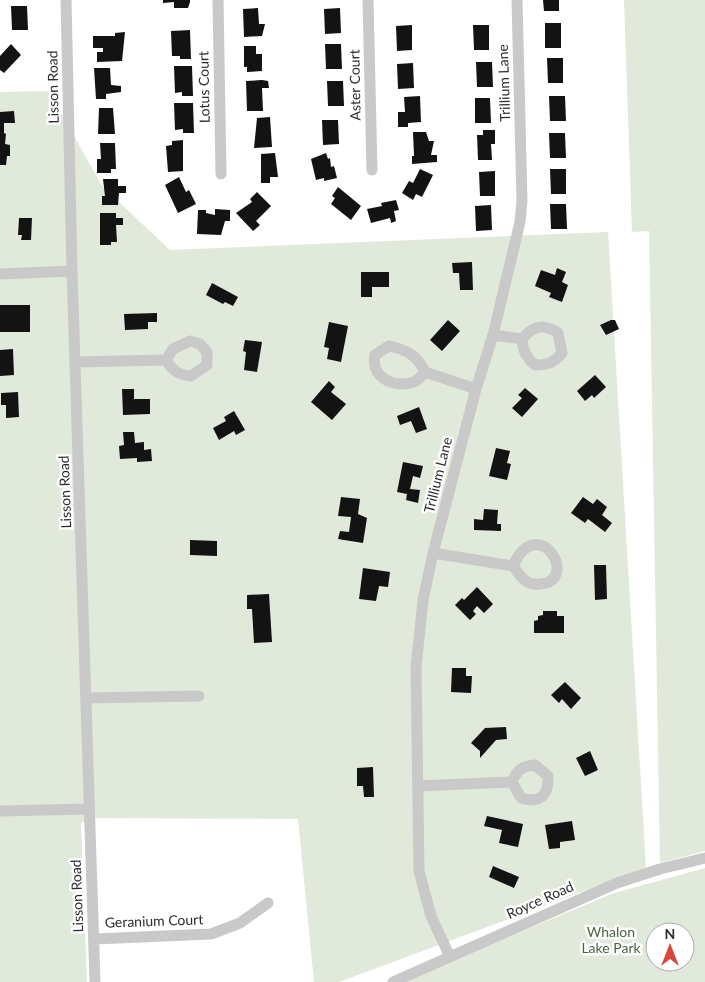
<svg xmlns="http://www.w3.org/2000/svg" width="705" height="982" font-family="Lato,sans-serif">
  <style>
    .green { fill: #e0e9da; fill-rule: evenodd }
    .building { fill: #131313 }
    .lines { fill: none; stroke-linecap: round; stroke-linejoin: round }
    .minor { stroke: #c9c9c9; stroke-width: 11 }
    .labels { text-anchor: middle; stroke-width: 5; stroke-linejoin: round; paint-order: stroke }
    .street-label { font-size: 14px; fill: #2c2c2c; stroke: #fff }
    .park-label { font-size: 14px; fill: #49643d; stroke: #fff }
  </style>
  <rect width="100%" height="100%" fill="#fff"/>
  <path class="green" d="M624,0H705V851L660,863L649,231L632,232Z
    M49,91L102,186L170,250L608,232L646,868L339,982H314L298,819L89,818L81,824L87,982H0V92Z
    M705,868V982H399L614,893ZM655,932H685V962H655Z"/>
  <path class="building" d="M163,0H190V2L188,8H174V2L163,3Z
    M543,0H559V11H544Z
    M11,6H27L28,30H12Z
    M258,8L259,24H265L262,36L244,37L243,9Z
    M340,8L341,33L325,34L324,9Z
    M545,23H561V48H545Z
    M412,25V50L397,51L396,26Z
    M473,25H489V50H474Z
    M190,30L191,59H180V56H172L171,31Z
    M125,32L122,61L97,62V52H103V48H93V36H115V33Z
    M11,44L21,55L4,73L0,70V56Z
    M325,44H341L342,69H326Z
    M244,46H256V54H262V71L247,72V67H244Z
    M547,58H563V83H548Z
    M476,62H492L493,87H477Z
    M413,63L414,88L398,89L397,64Z
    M174,66H192L193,96H182V92L175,93Z
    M94,68H110L111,85L121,86V92L106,94V99H96Z
    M262,80L268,81L269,88H262L263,111H247L246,81Z
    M327,81H343L344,106H328Z
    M420,96L421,122L408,123V127H398V112H405L404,97Z
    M549,96H565L566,121H550Z
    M475,98H490L491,123H475Z
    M174,103H193L194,133H183V129L175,130Z
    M99,108H113L115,134H98Z
    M14,111L15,123H4V133L6,134L5,144L10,145V156H7L6,165H0V112Z
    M270,117L272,147L254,148L257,118Z
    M322,120H338L339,144L323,145Z
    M483,130H495V144H491L492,160H478L477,135H483Z
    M413,132H426L429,141H434L431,155H437V162L412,164V156H414Z
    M549,133H565L566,158H550Z
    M183,140V171L168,172L166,146L172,145V141Z
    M100,143H115L116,169H111V173H97V159H101Z
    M275,153L278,177H270V183H261V154Z
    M326,153L328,159L330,158L331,167L334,166L337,178L324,181V178L316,180L311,159Z
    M420,169L433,175L422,197L416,194L413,200L402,193L409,181L413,183Z
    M550,169H566V194H551Z
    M495,171V196H480L479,172Z
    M179,177L186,192L189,190L196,204L178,213L165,185Z
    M103,179H118V186H126V193H119L118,205H102V196H105Z
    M338,187L361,206L351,220L331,204L335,198L332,196Z
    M257,192L271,206L256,221L260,225L253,231L236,213L252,202L250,199Z
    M396,200L399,210L394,211L396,221L391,223L390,218L371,223L367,209L382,206L381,203Z
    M550,204H566L567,229H551Z
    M491,205L492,230L476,231L475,206Z
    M215,209L230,210V221H225L221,235L197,234L198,210H206V213L215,215Z
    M100,213H116V218H123V225H116L117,242H111V245H100Z
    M19,218H32L31,240H21L22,235H18Z
    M472,262L473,290H460L459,273H453L452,263Z
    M557,268L566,272L562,282L568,285L562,302L549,297L551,293L535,286L541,270L555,275Z
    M361,272H389V287H372V297H361Z
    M212,283L238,297L233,306L225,302L223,304L206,295Z
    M0,305H30V332H0Z
    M157,313V322H148V329L125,330L124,314Z
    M448,320L460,331L442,351L430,340Z
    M611,320H615L619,329L606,335L600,325Z
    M329,322L348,326L341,362L327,359L329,348L324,347Z
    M245,340L262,342L257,372L244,370L246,352L243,351Z
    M13,349L14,375L0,376V350Z
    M595,375L606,387L594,398L592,395L585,401L577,391Z
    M329,381L335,387L331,392L346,404L332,420L311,402Z
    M525,388L538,399L522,417L512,408L522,398L518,395Z
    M122,389H134V399H150V414L123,415Z
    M18,392L19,417L6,418V405H1V393Z
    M419,407L427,429L416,433L411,421L400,425L397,416Z
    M234,411L245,430L236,435L234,431L219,440L213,428L226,421L224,417Z
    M123,432H134L135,443L144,442V450L151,449L152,461L137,462V458L120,459L119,446L124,445Z
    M496,448L510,451L507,463L511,464L507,480L489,476Z
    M403,462L423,466L420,478L413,476L410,489L420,490L418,503L406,500L407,494L397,492Z
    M341,497L360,499L358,514L367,518L363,543L338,539L340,531L349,532L351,517L338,516Z
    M583,497L593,504L597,499L607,507L602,515L612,523L605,532L588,519L585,523L571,513Z
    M484,509L498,510L497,524H501V531L474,530V519L483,520Z
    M190,540L217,541V556L190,555Z
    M594,565H606L607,599L595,600Z
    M363,568L390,572L388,587L379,586L376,601L359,599Z
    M477,587L493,604L484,613L477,606L473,611L476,614L470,620L455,605L462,598L464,600Z
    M269,594L272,642L254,643L252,609H247V595Z
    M543,611H557V616H564V633H534V621L538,620V616L543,615Z
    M452,668H466V676H472L471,693L451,692Z
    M565,682L581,698L571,709L562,699L559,703L551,695Z
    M506,727L507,739L496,740L480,758V751L471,743L485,728Z
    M590,751L598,770L585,776L576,758Z
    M373,767L374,797H364L363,786H357V768Z
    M487,816L523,824L518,847L499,843L502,830L484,826Z
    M572,821L575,840L560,842V848L549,849L545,825Z
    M493,866L519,877L514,888L489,877Z"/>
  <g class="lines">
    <path class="minor" d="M66,0L72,271L95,982
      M218,0L221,174
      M368,0L372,170
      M0,274L72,271
      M493,335L522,339C533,326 543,323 558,333L562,353C554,363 547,365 535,365C526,357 523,351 522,339
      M76,362L166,360L173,349L190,341L200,344L207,352V365L191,376C179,375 173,371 166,360
      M425,372C422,375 419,379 416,381C396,390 370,378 375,355L389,346C407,350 417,355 425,372L476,389
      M433,553L513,566C538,510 581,581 540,584C526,586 520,576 513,566
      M87,698L199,696
      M418,786L512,782L521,798C540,804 549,795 548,776L535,765C522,766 517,770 512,782
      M0,811L89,809
      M94,939L211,934L240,923L268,903
      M450,957L431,916L419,871L416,667L423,600L433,553L476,389L493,335L520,222L522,201L517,0
      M393,982L617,883L660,869L705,858"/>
  </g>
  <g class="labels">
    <g class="street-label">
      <text transform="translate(504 83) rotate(-92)" y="5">Trillium Lane</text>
      <text transform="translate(355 85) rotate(-91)" y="5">Aster Court</text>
      <text transform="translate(53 87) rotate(-91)" y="5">Lisson Road</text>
      <text transform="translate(204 87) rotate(-91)" y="5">Lotus Court</text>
      <text transform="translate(438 475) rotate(-76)" y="5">Trillium Lane</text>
      <text transform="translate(65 492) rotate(-92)" y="5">Lisson Road</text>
      <text transform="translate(77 896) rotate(-92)" y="5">Lisson Road</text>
      <text transform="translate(540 900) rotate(-24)" y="5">Royce Road</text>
      <text transform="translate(154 921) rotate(-2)" y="5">Geranium Court</text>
    </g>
    <g class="park-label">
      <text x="611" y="937">Whalon<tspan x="611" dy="16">Lake Park</tspan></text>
    </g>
  </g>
  <g transform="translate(670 947)"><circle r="24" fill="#ffffff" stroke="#ababab"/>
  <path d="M0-4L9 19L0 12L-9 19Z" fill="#d84739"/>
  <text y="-8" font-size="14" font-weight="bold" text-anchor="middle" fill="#2c2c2c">N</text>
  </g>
</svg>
